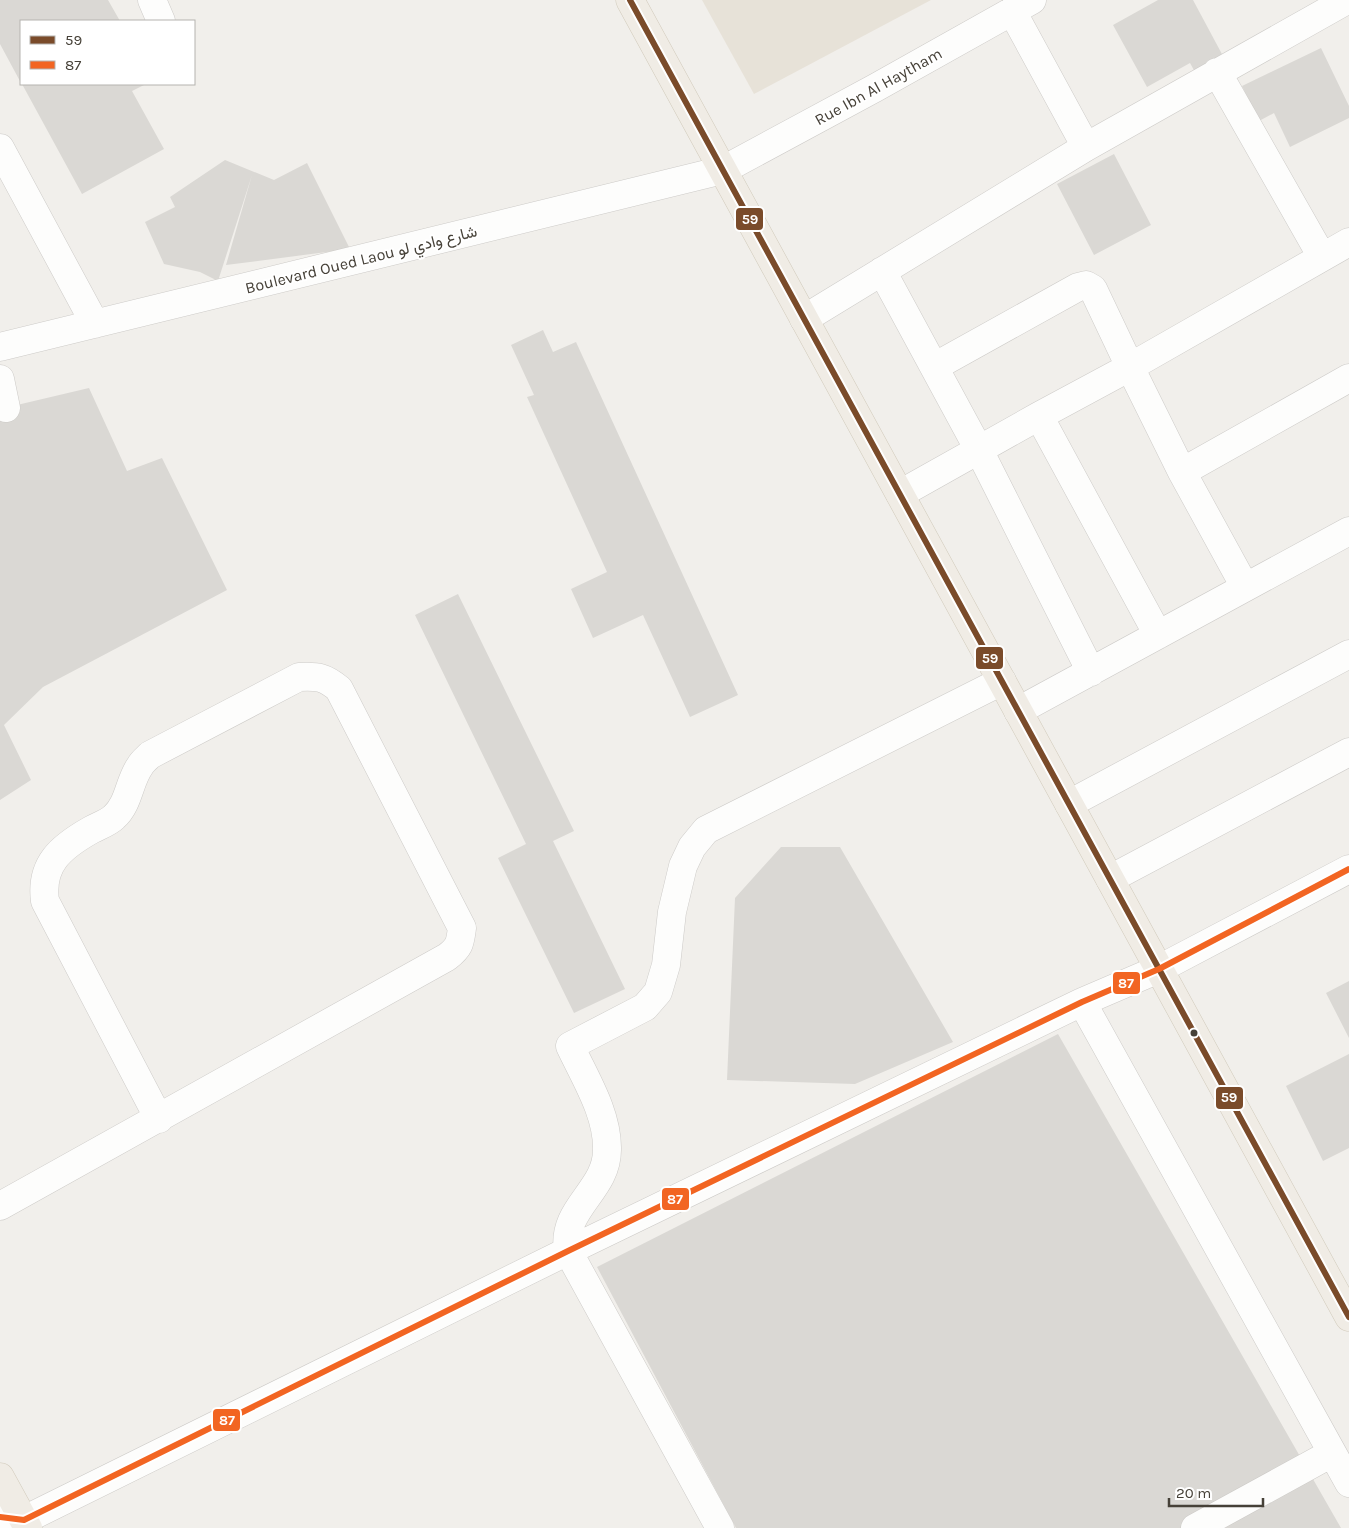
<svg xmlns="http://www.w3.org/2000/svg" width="1349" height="1528" font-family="Karla,Vazirmatn,sans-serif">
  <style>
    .education { fill: #e7e2d8 }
    .building { fill: #dad8d4 }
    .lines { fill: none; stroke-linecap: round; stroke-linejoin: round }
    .minor-casing { stroke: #cdcbc8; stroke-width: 29 }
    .major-casing { stroke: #d1cabb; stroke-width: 29 }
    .minor { stroke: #fdfdfc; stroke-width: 28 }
    .major { stroke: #f0ece5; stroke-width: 28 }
    .bus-1-casing { stroke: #fff; stroke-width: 10 }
    .bus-2-casing { stroke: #fff; stroke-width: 10 }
    .bus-1 { stroke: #7a4b2a; stroke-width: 6 }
    .bus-2 { stroke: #f26522; stroke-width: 6 }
    .bus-dot { fill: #464138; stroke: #fff; stroke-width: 2 }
    .labels { text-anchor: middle; stroke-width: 4; stroke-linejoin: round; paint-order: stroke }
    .street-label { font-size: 16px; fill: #464138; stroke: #fff }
    .line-badge { stroke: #fff; stroke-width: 2 }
    .badge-label { font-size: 14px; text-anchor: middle; font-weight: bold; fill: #fff }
  </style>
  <rect width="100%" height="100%" fill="#f1efeb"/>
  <path class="education" d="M702,0H931L754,94Z"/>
  <path class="building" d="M0,0H108L120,21H21V83L0,44Z
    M1158,0H1193L1223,56L1195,72L1190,63L1147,87L1113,25Z
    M1321,48L1349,106V118L1290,147L1274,113L1259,121L1242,86Z
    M22,84H146L132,91L164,149L82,194Z
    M1114,154L1151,225L1094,255L1057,184Z
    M225,160L274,180L307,163L350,249L226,265L252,175L218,281L200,272L164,264L145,222L175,207L170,197Z
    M543,330L553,352L576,342L738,695L690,717L643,615L593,638L571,589L607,572L527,397L534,395L511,345Z
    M89,388L127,471L162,458L227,590L43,687L4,725L31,780L0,800V409Z
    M458,594L574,831L553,841L625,989L574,1013L498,858L526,844L415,615Z
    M781,847H840L953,1042L855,1084L727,1080L735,898Z
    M1349,981V1038L1326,993Z
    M1058,1034L1341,1528H736L597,1267Z
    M1349,1054V1148L1323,1161L1286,1086Z"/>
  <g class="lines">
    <g class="minor-casing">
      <path id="minor" d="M152,0L161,21
        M1012,11L1086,147
        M1217,72L1322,257
        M0,148L95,324
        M882,271L979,450L1091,672
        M804,319L1086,147L1347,0
        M0,347L723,170L875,88L1032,0
        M934,367L1078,287L1086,285L1093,289L1130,367L1182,472L1245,587
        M0,379L6,408
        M1039,416L1158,635
        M1182,472L1349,378
        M900,494L1039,416L1130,367L1349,242
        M1018,711L1349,531
        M1069,804L1349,654
        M1110,879L1349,752
        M1082,1002L1349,1483
        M0,1206L447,957C460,947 460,943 462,928L339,689C325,677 318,676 299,677L150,755C147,758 142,762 140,766C129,781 129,804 114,817C108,823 98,826 91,830C61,847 40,864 45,901L159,1119
        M0,1517L24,1520L568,1251L1082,1002L1159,969L1349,869
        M720,1528L568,1251C561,1208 607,1191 607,1150C608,1114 585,1078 570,1046L645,1007L658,992L666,965L672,912L683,866L692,847L706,830L1002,681
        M1195,1528L1332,1453"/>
    </g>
    <g class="major-casing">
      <path id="major" d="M630,0L1349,1317
        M0,1477L28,1528"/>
    </g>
    <use href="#minor" class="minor"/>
    <use href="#major" class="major"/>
    <g class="bus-1-casing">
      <path id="bus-1" d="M630,0L1349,1317"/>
    </g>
    <g class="bus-2-casing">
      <path id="bus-2" d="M0,1517L24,1520L568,1251L1082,1002L1159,969L1349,869"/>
    </g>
    <use href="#bus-1" class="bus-1"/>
    <use href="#bus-2" class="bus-2"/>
  </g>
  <circle class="bus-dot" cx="1194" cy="1033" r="4.5"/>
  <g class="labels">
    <g class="street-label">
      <text transform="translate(878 86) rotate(-29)" y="6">Rue Ibn Al Haytham</text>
      <text transform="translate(361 259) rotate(-14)" y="6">Boulevard Oued Laou شارع وادي لو</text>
    </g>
  </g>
  <g class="line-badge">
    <rect x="735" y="207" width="29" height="24" rx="5" fill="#7a4b2a"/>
    <rect x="975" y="646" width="29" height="24" rx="5" fill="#7a4b2a"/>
    <rect x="1112" y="971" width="29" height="24" rx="5" fill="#f26522"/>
    <rect x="1215" y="1086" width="29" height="24" rx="5" fill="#7a4b2a"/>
    <rect x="661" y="1187" width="29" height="24" rx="5" fill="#f26522"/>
    <rect x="212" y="1408" width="29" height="24" rx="5" fill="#f26522"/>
  </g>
  <g class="badge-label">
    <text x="750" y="224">59</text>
    <text x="990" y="663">59</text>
    <text x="1126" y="988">87</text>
    <text x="1229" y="1102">59</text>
    <text x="675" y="1204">87</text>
    <text x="227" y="1425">87</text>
  </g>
  <rect x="20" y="20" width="175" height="65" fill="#ffffff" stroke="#b5b3af"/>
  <rect x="30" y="36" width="25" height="8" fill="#7a4b2a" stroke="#b5b3af"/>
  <text x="65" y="45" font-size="15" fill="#464138">59</text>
  <rect x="30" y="61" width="25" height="8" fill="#f26522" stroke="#b5b3af"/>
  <text x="65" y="70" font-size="15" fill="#464138">87</text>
  <path d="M1169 1498v8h94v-8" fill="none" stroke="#464138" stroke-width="2.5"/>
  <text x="1176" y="1498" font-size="15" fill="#464138" stroke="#ffffff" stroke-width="4" paint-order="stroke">20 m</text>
</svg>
